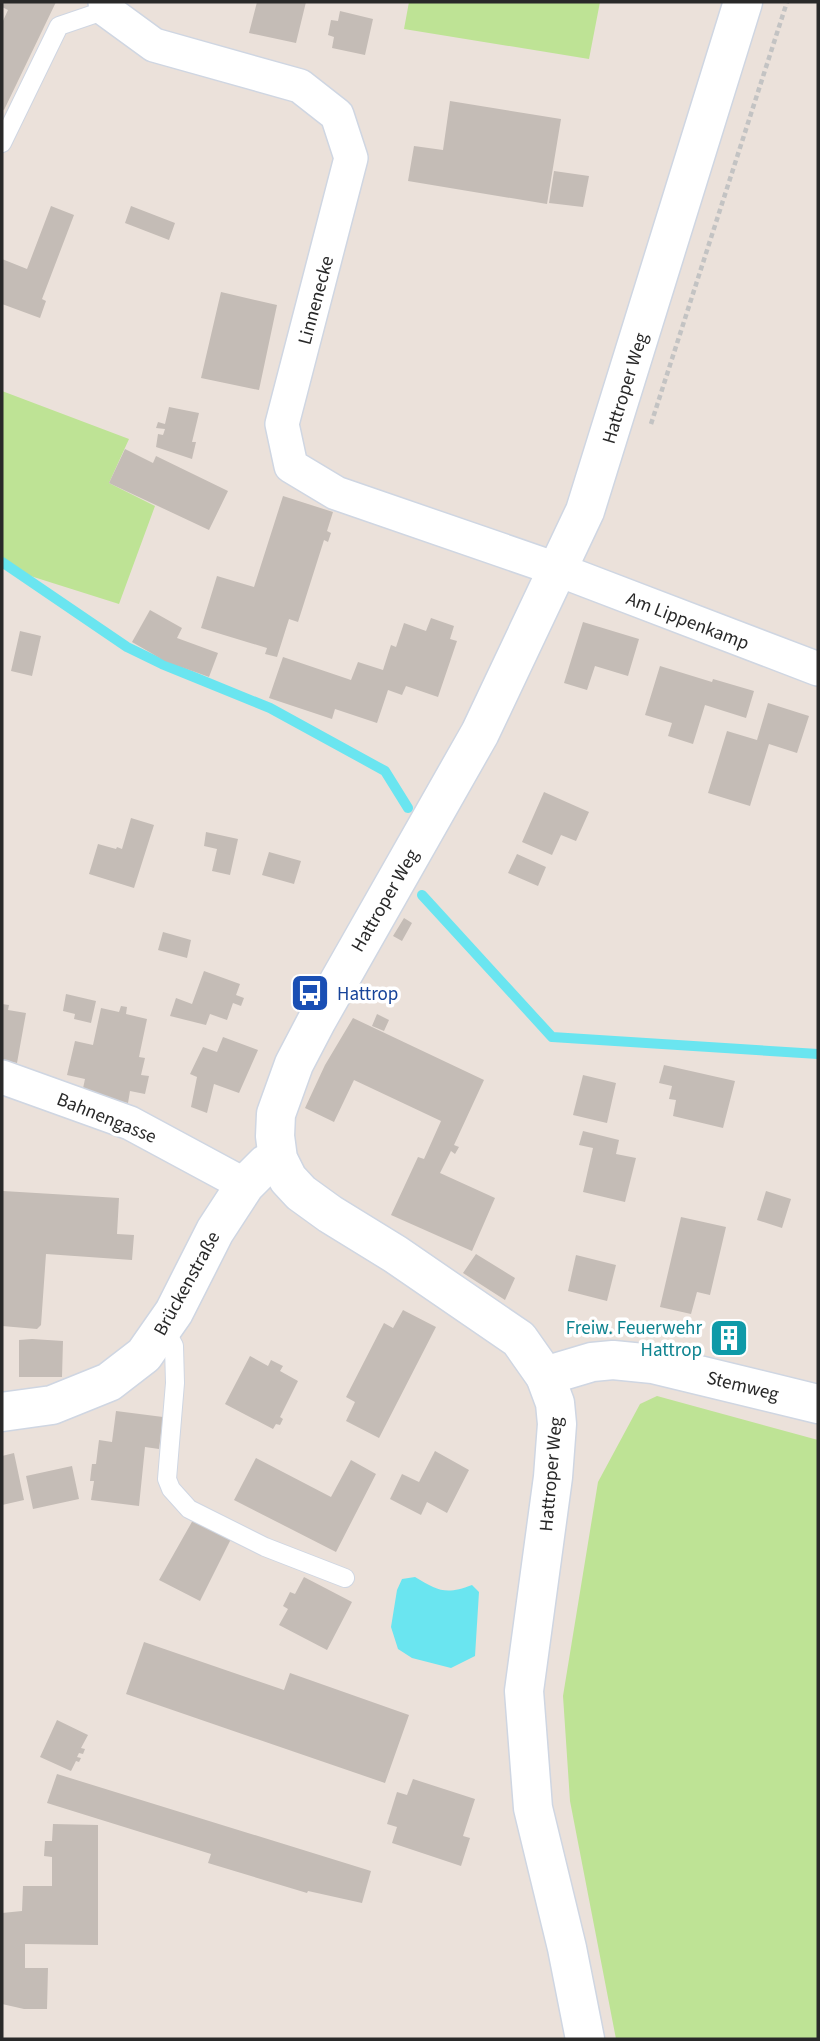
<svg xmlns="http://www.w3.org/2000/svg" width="820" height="2041" font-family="'Source Sans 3',sans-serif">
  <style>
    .green { fill: #bee395 }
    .water { fill: #6ae5f0 }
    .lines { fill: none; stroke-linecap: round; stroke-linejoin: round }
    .stream { stroke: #6ae5f0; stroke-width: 10 }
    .building { fill: #c4bcb6 }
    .service-casing { stroke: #cfd6e2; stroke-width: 20 }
    .minor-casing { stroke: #cfd6e2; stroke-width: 36 }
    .tertiary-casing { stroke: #cfd6e2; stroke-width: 41 }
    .secondary-casing { stroke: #cfd6e2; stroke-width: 41 }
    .path { stroke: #c3c3c3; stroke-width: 4.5; stroke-dasharray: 5 3.5; stroke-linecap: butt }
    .service { stroke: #fff; stroke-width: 18 }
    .minor { stroke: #fff; stroke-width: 33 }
    .tertiary { stroke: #fff; stroke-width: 38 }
    .secondary { stroke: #fff; stroke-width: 38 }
    .labels { text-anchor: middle; stroke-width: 7; stroke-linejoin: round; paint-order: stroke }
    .street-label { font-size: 19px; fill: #292929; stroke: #fff }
    .transit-label { font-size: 19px; fill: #164399; stroke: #fff; text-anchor: start }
    .culture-label { font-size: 19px; fill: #0d838f; stroke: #fff; text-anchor: end }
  </style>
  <rect width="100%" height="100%" fill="#ebe1da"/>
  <path class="green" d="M409,2H600L589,59L404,29Z
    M2,391L129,439L109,483L155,506L119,604L2,567Z
    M657,1396L818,1440V2039H616L570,1801L563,1696L598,1482L640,1404Z"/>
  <path class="water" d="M415,1577C438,1591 446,1595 472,1585L479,1592L475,1656L451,1668L412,1658L398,1649L391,1627L397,1590L402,1579Z"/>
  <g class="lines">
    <path class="stream" d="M2,562L127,647L162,664L270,708L385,771L408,808
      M422,895L552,1037L818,1054"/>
  </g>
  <path class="building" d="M2,2H56L4,110L2,109V23L8,10L2,7Z
    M257,2H306L296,43L249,33Z
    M340,11L373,19L365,55L332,48L334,37L328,35L331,20L338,21Z
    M450,101L561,119L547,204L408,181L414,146L443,150Z
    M554,171L589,176L583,207L549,203Z
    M51,206L74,215L42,299L46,301L40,318L2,304V259L27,269Z
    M131,206L175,223L169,240L125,223Z
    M221,292L277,305L259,390L201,378Z
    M169,407L199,413L192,442H196L192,459L156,447L158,434L163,435L165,429L156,428L158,422L165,424Z
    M125,449L153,463L156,456L228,491L209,530L109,483Z
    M283,496L333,512L327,531L331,533L328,542L324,540L298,622L289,619L277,657L265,654L267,648L201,628L217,576L254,587Z
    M150,610L182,628L177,638L218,653L209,677L165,661L132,642Z
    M431,618L454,626L450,639L457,641L438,697L406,686L402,695L388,690L377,723L335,709L332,719L269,698L283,657L351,680L358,662L383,670L391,645L396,647L404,623L426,631Z
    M583,622L639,639L628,676L595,666L587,690L564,683Z
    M20,631L41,636L32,676L11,671Z
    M660,666L712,682L713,679L754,691L746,718L705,705L693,744L668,736L672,723L645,715Z
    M768,703L809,716L797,753L769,744L750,806L708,793L727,731L757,740Z
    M544,792L589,812L576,841L561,835L552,855L522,842Z
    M131,818L154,825L134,888L89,874L98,844L116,849L117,847L122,849Z
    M206,832L238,839L230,875L212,871L217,849L204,846Z
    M269,852L301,861L294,884L262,875Z
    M517,854L546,867L538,886L508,873Z
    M404,918L412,923L402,941L393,936Z
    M163,932L191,940L187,958L158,950Z
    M204,971L240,984L236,995L244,998L241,1006L233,1003L227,1020L210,1014L206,1025L170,1016L176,998L192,1004Z
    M66,994L96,1001L91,1023L74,1019L75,1014L63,1011Z
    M2,1004L9,1005L8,1010L26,1013L17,1063L2,1060Z
    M121,1006L127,1007L126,1014L147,1019L139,1057L145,1058L141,1075L149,1076L145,1094L130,1091L128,1103L82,1093L85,1079L67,1075L75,1041L93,1045L101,1008L119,1012Z
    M377,1014L389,1020L384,1031L372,1026Z
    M353,1018L484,1080L454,1145L459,1147L455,1154L451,1151L440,1173L495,1198L472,1251L391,1215L418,1157L424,1159L441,1121L354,1080L334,1122L305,1108L325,1065Z
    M223,1037L258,1050L239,1093L214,1084L207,1113L191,1107L197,1077L190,1074L203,1047L217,1052Z
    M664,1065L735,1081L723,1128L673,1116L676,1100L669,1099L672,1086L659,1083Z
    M583,1075L616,1083L607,1123L573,1115Z
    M583,1131L619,1140L616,1154L636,1158L625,1202L583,1192L593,1148L579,1145Z
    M3,1191L119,1198L117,1234L134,1235L132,1260L46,1254L41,1325L37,1329L2,1326Z
    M766,1191L791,1199L782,1228L757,1220Z
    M681,1217L726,1227L710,1295L697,1292L691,1314L660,1307Z
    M476,1254L515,1278L505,1300L463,1273Z
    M576,1255L616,1265L607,1301L568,1291Z
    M403,1310L436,1327L379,1438L346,1421L355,1402L346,1397L384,1323L393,1328Z
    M719,1322L744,1328L739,1353L713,1347Z
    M32,1339L63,1341L62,1377H19V1340Z
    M250,1356L268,1366L271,1360L283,1366L280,1371L298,1381L280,1417L283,1419L280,1425L276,1424L273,1429L225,1404Z
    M116,1411L163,1417L159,1449L145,1447L139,1506L91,1500L94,1481H90L92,1464H96L99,1440L112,1442Z
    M435,1451L469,1470L447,1513L427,1502L421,1515L390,1499L402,1474L419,1482Z
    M14,1453L24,1500L2,1505V1456Z
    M256,1458L331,1497L351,1460L376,1474L336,1552L234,1500Z
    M72,1466L79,1499L33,1509L26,1476Z
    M193,1520L231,1539L200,1601L159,1580Z
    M304,1577L352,1602L327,1650L279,1625L288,1609L283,1606L290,1592L295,1594Z
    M144,1642L284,1690L290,1673L409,1715L385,1783L126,1694Z
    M57,1720L88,1735L81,1748L85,1749L83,1754L79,1753L77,1757L81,1758L79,1762L76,1761L71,1771L40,1757Z
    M57,1774L371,1871L362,1903L308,1891L307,1893L208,1863L211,1854L47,1803Z
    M413,1779L475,1799L463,1836L470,1838L461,1866L392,1843L397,1827L387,1824L397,1792L407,1795Z
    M53,1824L98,1825V1945L25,1944V1968H48L47,2009H24L2,2004V1913L22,1911L23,1886H52V1857L44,1856L45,1841H52Z"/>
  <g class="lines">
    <g class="service-casing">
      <path id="service" d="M2,143L59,26L106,10
        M164,1327L174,1346L175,1383L167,1479L171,1489L189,1509L265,1547L345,1578"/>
    </g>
    <g class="minor-casing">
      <path id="minor" d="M105,2L106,10L154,45L300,86L337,115L351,158L282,424L291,466L336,493L559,570L818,669
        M2,1077L130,1123L245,1185"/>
    </g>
    <g class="tertiary-casing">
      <path id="tertiary" d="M545,1376L592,1362L613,1360L653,1364L818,1404
        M2,1412L52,1405L109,1382L144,1355L174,1312L215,1231L245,1185L266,1164L278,1159"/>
    </g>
    <g class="secondary-casing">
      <path id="secondary" d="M585,2039L567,1948L533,1808L524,1691L553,1477L557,1424L555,1403L545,1376L519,1339L395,1254L330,1214L301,1193L288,1179L278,1159L275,1136L276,1114L294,1064L317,1020L480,733L585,511L743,2"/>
    </g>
    <path class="path" d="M651,424L787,2"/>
    <use href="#service" class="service"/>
    <use href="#minor" class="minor"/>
    <use href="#tertiary" class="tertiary"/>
    <use href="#secondary" class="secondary"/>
  </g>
  <defs>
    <g id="bus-square" transform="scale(2.0125)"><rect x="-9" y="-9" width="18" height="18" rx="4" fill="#1a4fb4" stroke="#fff"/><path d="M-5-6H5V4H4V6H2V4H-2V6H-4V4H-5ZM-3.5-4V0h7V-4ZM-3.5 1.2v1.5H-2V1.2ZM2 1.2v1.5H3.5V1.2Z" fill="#fff"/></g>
    <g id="building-square" transform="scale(2.0125)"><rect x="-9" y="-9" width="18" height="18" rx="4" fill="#0f9aa8" stroke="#fff"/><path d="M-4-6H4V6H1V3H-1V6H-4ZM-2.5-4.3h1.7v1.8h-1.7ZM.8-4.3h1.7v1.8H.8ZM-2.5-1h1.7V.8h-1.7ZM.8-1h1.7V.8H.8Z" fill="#fff"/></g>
  </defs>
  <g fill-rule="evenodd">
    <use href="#bus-square" x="310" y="993"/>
    <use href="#building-square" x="729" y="1338"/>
  </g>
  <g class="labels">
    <g class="street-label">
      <text transform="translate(315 300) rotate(-75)" y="7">Linnenecke</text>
      <text transform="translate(624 388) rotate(-73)" y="7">Hattroper Weg</text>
      <text transform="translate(688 620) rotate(21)" y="7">Am Lippenkamp</text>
      <text transform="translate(384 900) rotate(-60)" y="7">Hattroper Weg</text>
      <text transform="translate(107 1117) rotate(22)" y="7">Bahnengasse</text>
      <text transform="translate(186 1283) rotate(-61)" y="7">Brückenstraße</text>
      <text transform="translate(743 1385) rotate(14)" y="7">Stemweg</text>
      <text transform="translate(550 1474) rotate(-85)" y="7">Hattroper Weg</text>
    </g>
    <g class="transit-label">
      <text x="337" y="1000">Hattrop</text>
    </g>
    <g class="culture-label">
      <text x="702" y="1334">Freiw. Feuerwehr<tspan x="702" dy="22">Hattrop</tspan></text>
    </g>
  </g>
  <rect width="820" height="2041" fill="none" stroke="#292929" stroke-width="7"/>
</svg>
